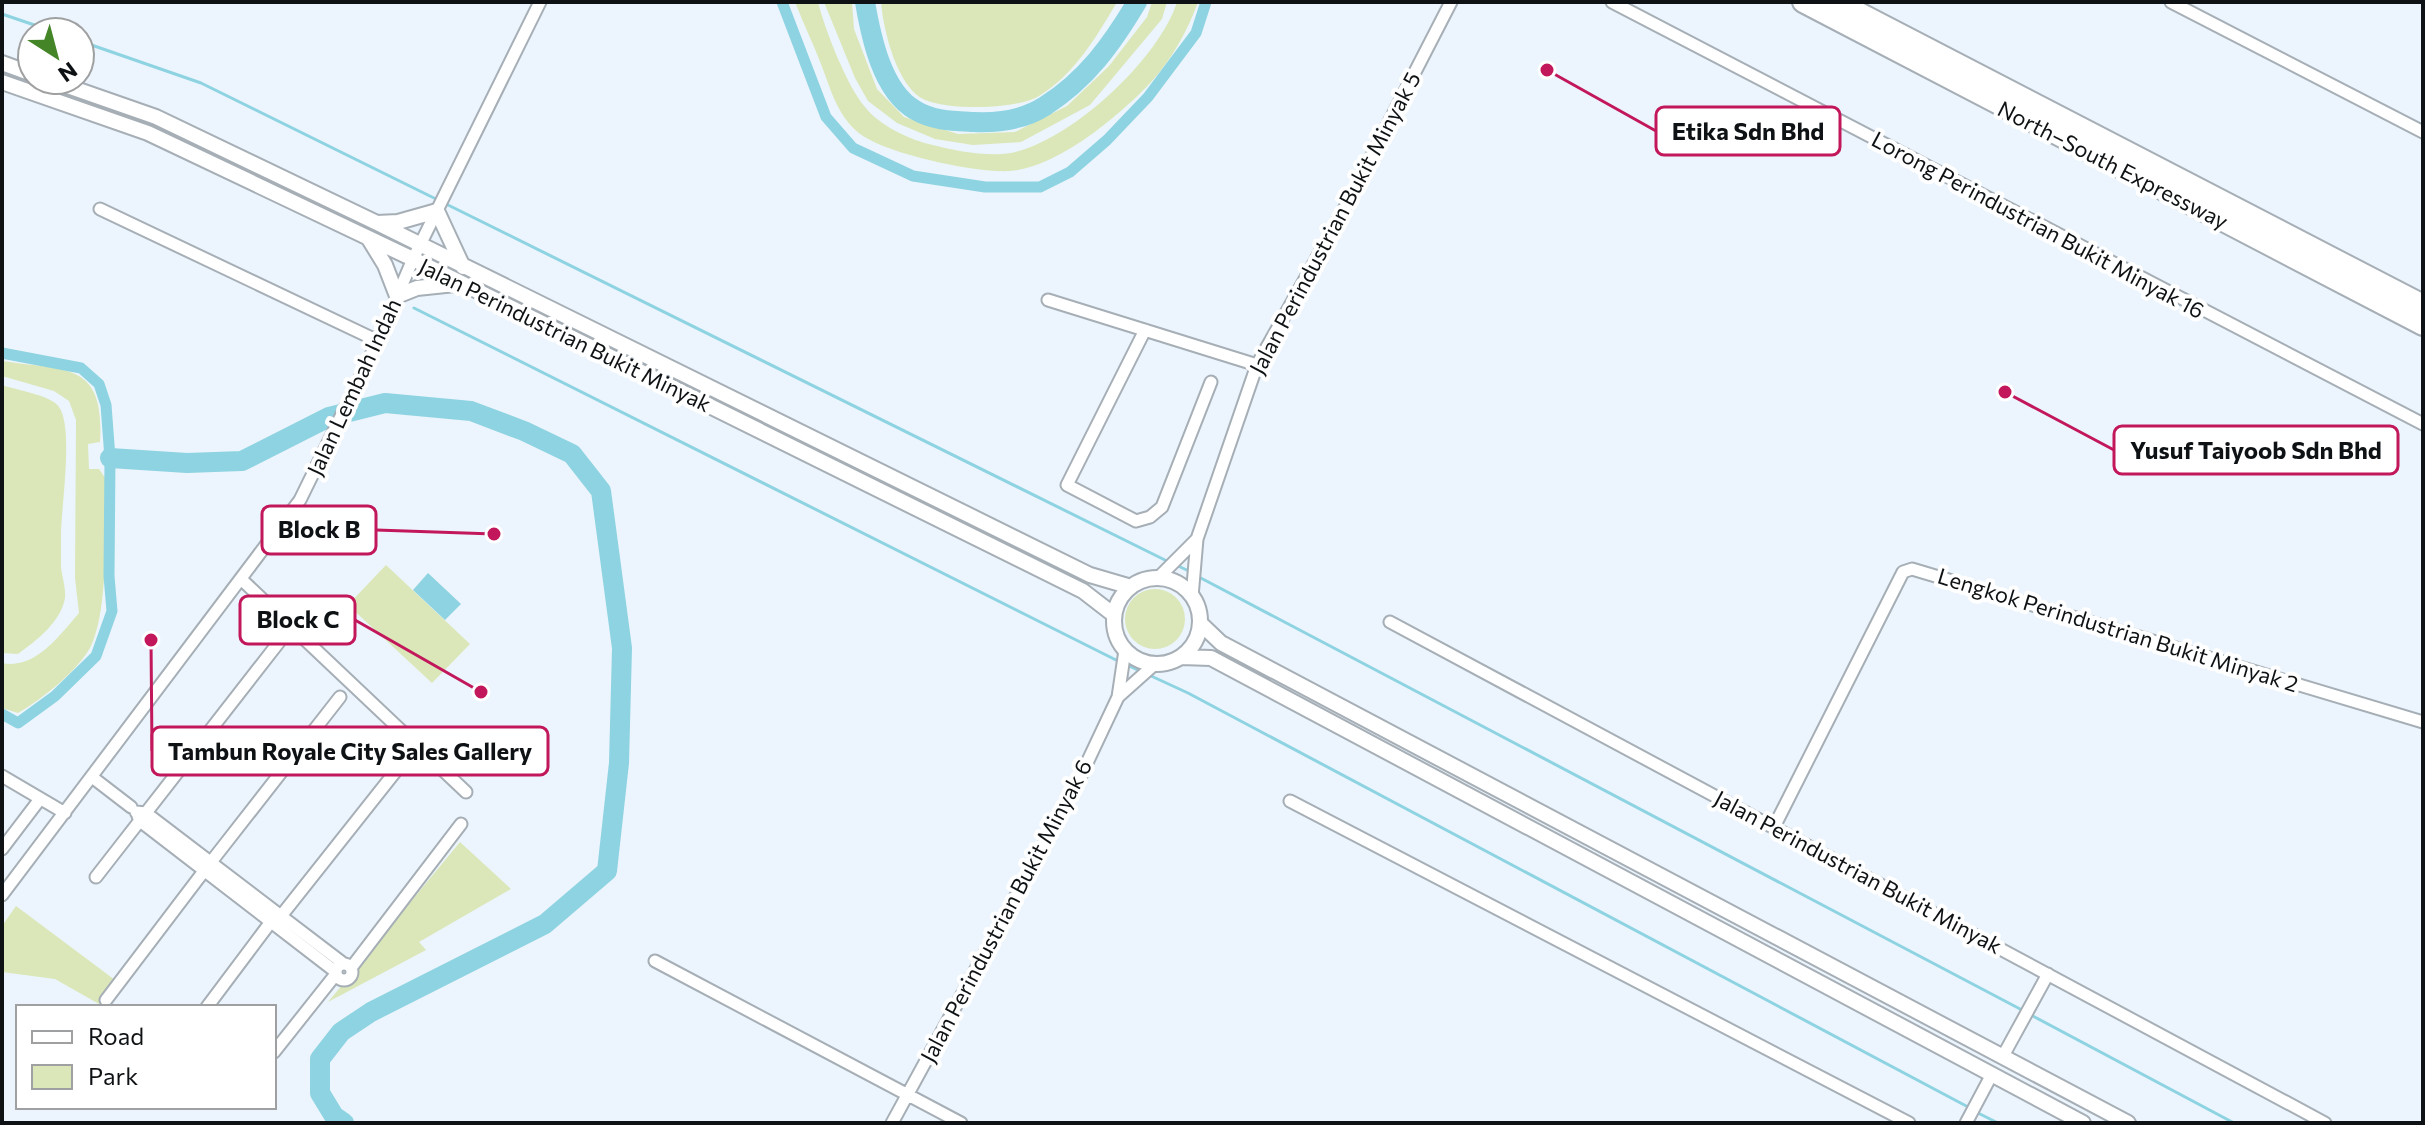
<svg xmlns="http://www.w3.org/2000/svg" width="2425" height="1125" font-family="Commissioner,sans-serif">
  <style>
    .green { fill: #dbe7b8 }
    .water { fill: #8ed3e1 }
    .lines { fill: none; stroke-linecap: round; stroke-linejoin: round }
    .stream { stroke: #8ed3e1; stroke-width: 3 }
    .canal { stroke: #8ed3e1; stroke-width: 11 }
    .river { stroke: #8ed3e1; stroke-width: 20 }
    .minor-casing { stroke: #a6aeb6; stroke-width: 15 }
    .secondary-casing { stroke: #a6aeb6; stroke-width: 18 }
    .motorway-casing { stroke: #a6aeb6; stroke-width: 24 }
    .minor { stroke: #fff; stroke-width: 11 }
    .secondary { stroke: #fff; stroke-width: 14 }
    .motorway { stroke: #fff; stroke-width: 20 }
    .labels { text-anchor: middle; stroke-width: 8; stroke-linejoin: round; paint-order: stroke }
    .street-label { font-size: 22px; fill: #0f1214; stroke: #fff }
    .leader { fill: none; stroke: #c2185b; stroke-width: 3 }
    .callout-dot { fill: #c2185b; stroke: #fff; stroke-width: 3 }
    .callout { fill: #fff; stroke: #c2185b; stroke-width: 3 }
    .callout-label { font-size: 24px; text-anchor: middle; font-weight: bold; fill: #0f1214 }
  </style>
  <rect width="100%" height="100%" fill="#ecf5fd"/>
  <path class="green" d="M795,2H818C825,30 847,86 865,107C880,126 910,140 933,145C957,151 986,157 1011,153C1071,141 1159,59 1177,2H1198C1188,30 1172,59 1152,81C1122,114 1057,168 1010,171C976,173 892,155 863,136C838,119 831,90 821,64C813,43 803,23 795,2Z
    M824,2H852L854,29L877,89L904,117L958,134L1015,132L1067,106L1109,66L1147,17L1152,2H1167L1162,19L1090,105L1021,142L973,145L935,139L897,123L868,101L855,78Z
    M881,2H1117C1097,36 1074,75 1039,96C1026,104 1001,106 985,107C965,107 943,107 925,100C897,88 883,29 881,2Z
    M2,361C66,371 105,361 100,442L88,444L89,469H99L106,479C105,523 109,608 91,646C78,671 42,699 18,713L2,708V663C35,670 59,636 79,613L75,578L76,420L69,401L54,391L2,376Z
    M2,385C16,390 51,395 59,407C74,428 61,507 61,536C61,546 61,557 61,567C62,577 66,588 65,598C61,622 36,641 18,654L2,653Z
    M386,565L470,644L432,683L348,605Z
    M1125 619a30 30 0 1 1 60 0a30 30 0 1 1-60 0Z
    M460,842L511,889L419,942L426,950L328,1002Z
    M16,906L115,980L99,1004L55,979L2,972V926Z"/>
  <path class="water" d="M428,573L461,604L445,620L413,590Z"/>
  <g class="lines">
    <path class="stream" d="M2,14L55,32
      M80,41L201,83L438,200
      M444,203L1169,562
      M414,308L1120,662
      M1176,565L1191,572
      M1197,576L2022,1010
      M1127,665L1142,672
      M1149,675L1188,693L1970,1108
      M2029,1014L2234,1123
      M1976,1112L1998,1123"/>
    <path class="canal" d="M782,2L826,117L853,148L913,176L985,187H1040L1070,172L1107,140L1148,97L1196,33L1206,2
      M2,353L81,368L99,384L106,405L110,458L109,576L112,611L96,656L55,696L18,723L2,714"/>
    <path class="river" d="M865,2C871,37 882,91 915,110C933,121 954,121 974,122C998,123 1025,119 1045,106C1087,79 1112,44 1137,2
      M110,458L187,463L242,461L329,417L385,403L471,411L524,431L572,454L601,491L622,648L619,763L607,871L545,924L371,1012L341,1032L320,1059V1093L334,1116L344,1123"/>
    <g class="minor-casing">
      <path id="minor" d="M1612,2L2423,424
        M2171,2L2423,132
        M100,209L378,341
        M1048,300L1257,365
        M1145,330L1067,485L1136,521L1150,517L1162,507L1211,382
        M1158,578L1197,539
        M241,579L466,792
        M1192,597L1197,539L1257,365L1347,204L1451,2
        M1390,622L2325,1123
        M1118,697L1155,664
        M2,776L65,813
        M92,777L131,807
        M1290,801L1909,1123
        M136,812L146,813L344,964
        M138,816L140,821L336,972
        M1774,827L1903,572L1912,569L2423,722
        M2,849L40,799
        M211,862L340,697
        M96,877L279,642
        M2,895L300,500L378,341L413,259L540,2
        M281,916L403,762
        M655,961L961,1123
        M336 972a8 8 0 1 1 16 0a8 8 0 1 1-16 0Z
        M351,968L461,824
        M106,1000L204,871
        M207,1007L270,923
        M274,1052L336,974
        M2003,1056L2048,974
        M892,1123L1077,784L1118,697L1125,650
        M1966,1123L1991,1076"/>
    </g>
    <g class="secondary-casing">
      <path id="secondary" d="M2,63L32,74
        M50,80L156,117L377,223L1090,575L1131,587
        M2,82L148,133L413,259L1083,591L1114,615
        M377,223L398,222L437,211L463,267
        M369,239L385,265L397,296L417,288L455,284
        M1114 621a43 43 0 1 1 86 0a43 43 0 1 1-86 0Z
        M1200,623L1221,643L2128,1123
        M1181,657L1211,658L2083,1123"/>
    </g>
    <g class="motorway-casing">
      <path id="motorway" d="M1803,2L2423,325
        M1838,2L2423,305"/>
    </g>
    <use href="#minor" class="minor"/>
    <use href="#secondary" class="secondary"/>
    <use href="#motorway" class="motorway"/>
  </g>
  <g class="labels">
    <g class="street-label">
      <text transform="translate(2113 165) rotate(27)" y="8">North–South Expressway</text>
      <text transform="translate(1335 223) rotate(-62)" y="8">Jalan Perindustrian Bukit Minyak 5</text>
      <text transform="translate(2038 225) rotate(28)" y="8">Lorong Perindustrian Bukit Minyak 16</text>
      <text transform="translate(565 335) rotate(26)" y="8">Jalan Perindustrian Bukit Minyak</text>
      <text transform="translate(354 387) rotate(-65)" y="8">Jalan Lembah Indah</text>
      <text transform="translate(2118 630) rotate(17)" y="8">Lengkok Perindustrian Bukit Minyak 2</text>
      <text transform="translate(1858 872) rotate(28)" y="8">Jalan Perindustrian Bukit Minyak</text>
      <text transform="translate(1006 911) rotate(-62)" y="8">Jalan Perindustrian Bukit Minyak 6</text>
    </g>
  </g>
  <path class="leader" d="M1547 70L1656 131M2005 392L2114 450M494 534L376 530M481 692L355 620M151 640L152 751"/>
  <g class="callout-dot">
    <circle cx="1547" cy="70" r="8"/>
    <circle cx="2005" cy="392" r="8"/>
    <circle cx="494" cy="534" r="8"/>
    <circle cx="481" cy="692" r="8"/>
    <circle cx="151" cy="640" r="8"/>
  </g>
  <g class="callout">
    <rect x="1656" y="107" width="184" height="48" rx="8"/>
    <rect x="2114" y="426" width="284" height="48" rx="8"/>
    <rect x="262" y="506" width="114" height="48" rx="8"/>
    <rect x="240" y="596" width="115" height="48" rx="8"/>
    <rect x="152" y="727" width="396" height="48" rx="8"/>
  </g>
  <g class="callout-label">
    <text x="1748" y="140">Etika Sdn Bhd</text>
    <text x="2256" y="459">Yusuf Taiyoob Sdn Bhd</text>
    <text x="319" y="538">Block B</text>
    <text x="298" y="628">Block C</text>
    <text x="350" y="760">Tambun Royale City Sales Gallery</text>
  </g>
  <rect width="2425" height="1125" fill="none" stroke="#0f1214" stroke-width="8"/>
  <rect x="16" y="1005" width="260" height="104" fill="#ffffff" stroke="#9fa0a1" stroke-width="2"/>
  <rect x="32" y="1031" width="40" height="12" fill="#ffffff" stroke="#9fa0a1" stroke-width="2"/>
  <text x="88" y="1045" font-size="24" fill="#0f1214">Road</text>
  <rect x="32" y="1065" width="40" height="24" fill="#dbe7b8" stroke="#9fa0a1" stroke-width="2"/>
  <text x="88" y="1085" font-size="24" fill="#0f1214">Park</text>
  <g transform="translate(56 56) rotate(144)"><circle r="38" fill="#ffffff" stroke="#9fa0a1" stroke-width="2"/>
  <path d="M0-6L14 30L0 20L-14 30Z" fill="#448527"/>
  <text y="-12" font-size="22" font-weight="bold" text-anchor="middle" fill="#0f1214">N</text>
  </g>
</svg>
